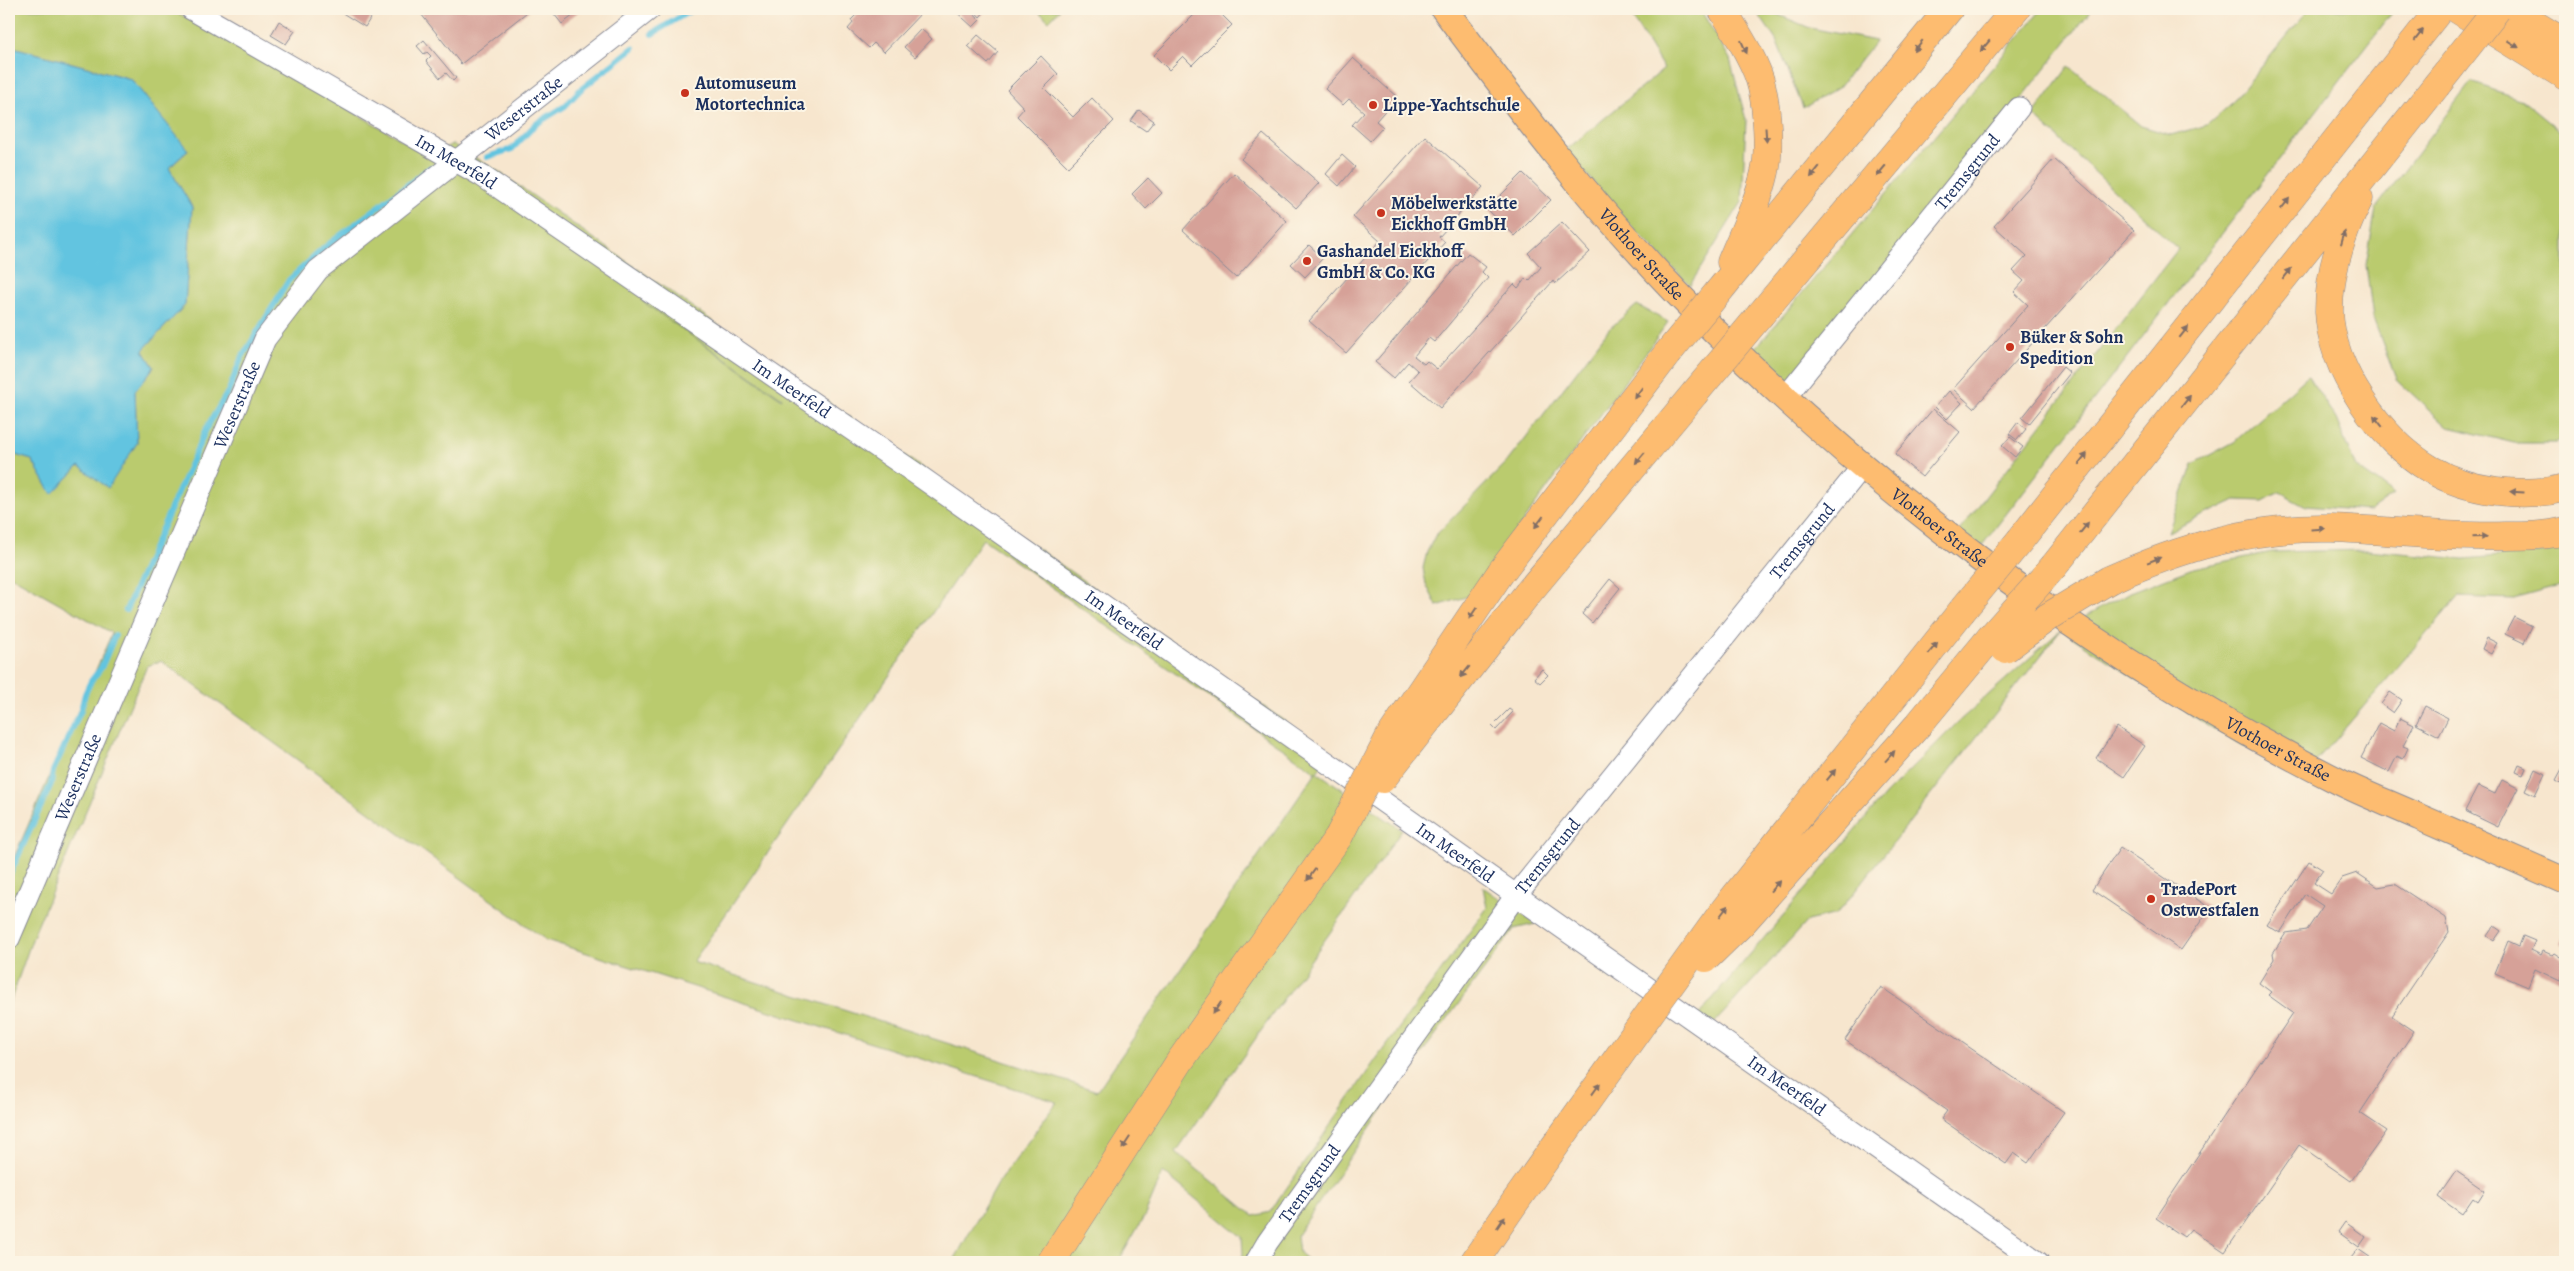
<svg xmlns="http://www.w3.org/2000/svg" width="2574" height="1271" font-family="Alegreya,serif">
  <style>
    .green { fill: #bacb6e; stroke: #6a7d66; fill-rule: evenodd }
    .water { fill: #62c4e0; stroke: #3e7a9f }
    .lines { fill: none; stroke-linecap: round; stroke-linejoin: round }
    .stream { stroke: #62c4e0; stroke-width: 6 }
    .building { fill: #d6a198 }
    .minor-casing { stroke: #898a96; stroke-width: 23 }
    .major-casing { stroke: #898a96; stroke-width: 28 }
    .highway-casing { stroke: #898a96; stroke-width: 29 }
    .minor { stroke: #fff; stroke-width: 21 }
    .major { stroke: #fdbc70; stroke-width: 26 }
    .highway { stroke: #fdbc70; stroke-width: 28 }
    .highway-bridge-casing { stroke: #898a96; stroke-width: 29; stroke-linecap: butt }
    .highway-bridge { stroke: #fdbc70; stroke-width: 28 }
    .oneway { fill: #816e66 }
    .poi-dot { fill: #c8321e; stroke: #fcf5e5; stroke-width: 2 }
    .labels { text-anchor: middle; stroke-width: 4; stroke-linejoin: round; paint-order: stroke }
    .poi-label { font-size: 18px; font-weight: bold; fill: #1b2f5e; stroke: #fcf5e5; text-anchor: start }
    .street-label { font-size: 18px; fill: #1b2f5e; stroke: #fcf5e5 }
  </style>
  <rect width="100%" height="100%" fill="#fcf5e5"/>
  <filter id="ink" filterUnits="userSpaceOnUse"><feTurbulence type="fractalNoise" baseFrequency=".02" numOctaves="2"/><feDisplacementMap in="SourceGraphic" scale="10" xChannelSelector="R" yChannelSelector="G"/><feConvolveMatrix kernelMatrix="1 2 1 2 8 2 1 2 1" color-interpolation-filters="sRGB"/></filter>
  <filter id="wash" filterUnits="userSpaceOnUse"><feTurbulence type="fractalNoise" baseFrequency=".0096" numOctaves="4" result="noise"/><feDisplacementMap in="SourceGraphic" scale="20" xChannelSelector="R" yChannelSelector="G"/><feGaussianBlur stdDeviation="1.12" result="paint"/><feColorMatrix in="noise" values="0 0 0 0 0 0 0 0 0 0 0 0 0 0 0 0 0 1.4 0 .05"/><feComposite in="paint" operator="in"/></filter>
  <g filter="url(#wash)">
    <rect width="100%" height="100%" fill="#f7e6ce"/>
    <path class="green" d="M9,9H169L206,27L430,156L452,144L496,170L1330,753L1317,772L1402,830L1176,1152L1254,1216L1270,1212L1377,1058L1487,908L1483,887L1535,924L1514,929L1405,1076L1297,1235L1299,1253L1310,1262H1239L1243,1255L1242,1237L1163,1172L1145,1215L1118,1262H953L997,1184L1057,1102L546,940L161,661L147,666L34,934L9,1005V869L112,633L9,575V453L32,460L52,494L79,466L108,487L137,443L135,391L154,367L143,350L185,305L192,207L169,168L188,151L131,79L9,46ZM642,301L782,398V399ZM983,539L1316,772L1097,1091L693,962Z
      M1036,9H1060L1049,21Z
      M1627,9H1700L1730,59L1746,120L1742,202L1690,285L1628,223L1566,150L1664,69Z
      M1755,9H1764L1810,28L1876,41L1838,88L1803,108L1776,40Z
      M2042,9H2092L2019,102L1776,399L1743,363Z
      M2309,9H2395L1970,561L1948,545L2178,249L2033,115L2069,66L2141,126L2171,135L2207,125L2231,104Z
      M2471,82L2522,100L2565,135V437L2557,443H2514L2448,427L2396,379L2373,318L2366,265L2376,208Z
      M1637,305L1668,322L1469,596L1437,606L1426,584L1423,568L1427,552L1435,536L1507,462L1609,329Z
      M2308,376L2336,419L2355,466L2394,494L2370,511L2306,506L2280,492L2263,501L2236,500L2168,532L2193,464L2234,442Z
      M2565,548V585L2514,599L2458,597L2302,778L2207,725L2061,630L1837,914L1807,921L1700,1039L1686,1030L1886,794L1958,722L2061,630L2128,593L2193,568L2272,552L2368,550L2464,559L2549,552Z"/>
    <path class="water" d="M9,46L131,79L188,150L169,168L192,207L185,305L143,350L154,367L135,391L137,443L108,488L79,466L52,494L32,460L9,453Z"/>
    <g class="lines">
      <path class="stream" d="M652,34L693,9
        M487,157L512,149L536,124L565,106L580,90L633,48
        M126,610L207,427L229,390L241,359L289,280L325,247L430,168
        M9,876L51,784L53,771L81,710L85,694L91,681L101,668L115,635"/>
    </g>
    <g id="blocks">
      <path class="building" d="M336,9H376L365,27Z
        M417,9H531L461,64Z
        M550,9H582L562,24Z
        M862,9H925L884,52L874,43L869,48L848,29L853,23L851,20Z
        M953,9H968L980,20L973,27Z
        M973,9H987L980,17Z
        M1200,9H1216L1232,25L1192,65L1183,56L1169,70L1154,55Z
        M279,21L295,31L286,44L271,35Z
        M921,29L932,39L915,57L904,47Z
        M978,35L998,52L988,64L968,46Z
        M424,40L456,78L453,81L446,73L440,78L426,61L431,56L427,52L424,54L417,46Z
        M1041,56L1058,74L1044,88L1073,117L1092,98L1114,121L1068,167L1017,116L1024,108L1007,90Z
        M1353,58L1397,97L1376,121L1383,127L1370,141L1352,125L1364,112L1349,99L1343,105L1325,89Z
        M1139,110L1154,121L1146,131L1131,121Z
        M1263,134L1319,183L1296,208L1241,159Z
        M1425,136L1483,187L1439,237L1445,242L1346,353L1309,321L1380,241L1353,217Z
        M1342,155L1355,167L1339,186L1326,174Z
        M2054,159L2134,230L1974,408L1953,389L2028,305L2014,292L2024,281L2013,271L2027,256L1994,226Z
        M1234,173L1287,221L1236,278L1183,230Z
        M1523,173L1551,200L1515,236L1487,209Z
        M1148,178L1162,193L1146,209L1132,194Z
        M1562,222L1590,252L1555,284L1553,281L1440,408L1409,381L1418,371L1408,362L1394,378L1375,362L1468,253L1486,267L1482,272L1488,278L1434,342L1429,338L1414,356L1424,364L1427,361L1437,369L1514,284L1518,288L1526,278L1529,281L1541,267L1528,253Z
        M1309,245L1323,258L1305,277L1291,264Z
        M2063,367L2070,373L2029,424L2022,418Z
        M1949,391L1962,403L1947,419L1935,407Z
        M1933,409L1960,432L1922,477L1895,454Z
        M2018,422L2026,429L2017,440L2009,434Z
        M2010,437L2023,447L2015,457L2002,446Z
        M1610,579L1620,588L1592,623L1582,614Z
        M2514,617L2532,626L2524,643L2505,634Z
        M2487,638L2497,643L2491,654L2482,649Z
        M1542,669L1548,675L1540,683L1534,678Z
        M2390,692L2402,700L2393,713L2381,704Z
        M2425,706L2448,718L2439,736L2416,724Z
        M1509,709L1513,712L1496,730L1492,726Z
        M2400,718L2414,725L2403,746L2408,748L2403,759L2397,756L2389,772L2361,758L2379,723L2394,731Z
        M2117,727L2145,746L2124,777L2096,758Z
        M2519,765L2526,768L2523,775L2516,772Z
        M2535,769L2545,774L2535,795L2525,790Z
        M2562,770L2565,772V786L2556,781Z
        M2502,780L2518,788L2498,827L2465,811L2478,786L2495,794Z
        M2120,848L2210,908L2181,950L2092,890Z
        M2309,861L2323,870L2314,883L2331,894L2342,878L2357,873L2378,887L2395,884L2446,918L2449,932L2392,1016L2414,1031L2360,1113L2387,1131L2351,1181L2299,1145L2225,1252L2191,1229L2184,1237L2156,1218L2293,1013L2268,995L2271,992L2259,983L2274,959L2273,953L2286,933L2307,930L2323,906L2305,894L2280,933L2267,925Z
        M2494,926L2501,931L2494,941L2487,936Z
        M2565,931V946L2560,943Z
        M2523,936L2535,941L2531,950L2541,955L2543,951L2552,955L2554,953L2565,960V971L2560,981L2535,969L2528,987L2495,973L2508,941L2519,946Z
        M1881,987L2064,1112L2028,1163L2014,1153L2006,1164L1941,1119L1947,1111L1845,1040Z
        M2456,1171L2485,1191L2478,1202L2473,1198L2462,1214L2438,1197Z
        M2345,1222L2366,1237L2359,1247L2338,1232Z
        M2358,1249L2377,1262H2348Z"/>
    </g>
  </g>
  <g filter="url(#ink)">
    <use href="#blocks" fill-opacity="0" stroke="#898a96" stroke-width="1"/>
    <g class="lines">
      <g class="minor-casing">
        <g id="minor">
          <path id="s1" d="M191,9L482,176L915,473L2038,1262"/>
          <path id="s2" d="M1784,399L2019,108"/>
          <path id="s3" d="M9,939L265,339L318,270L650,9"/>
          <path id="s4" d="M1256,1262L1267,1243L1517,894L1862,467"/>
        </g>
      </g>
      <g class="major-casing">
        <g id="major">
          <path id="s5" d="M1444,9C1518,108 1592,205 1678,294C1868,490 2096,659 2340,782C2366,795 2393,805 2419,817C2468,838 2517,860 2565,881"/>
        </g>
      </g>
      <g class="highway-casing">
        <path id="highway" d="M1722,9C1735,30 1757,63 1762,88C1767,110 1770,150 1765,172C1758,203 1743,233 1731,262
          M2457,9L2565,76
          M2509,9L2565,43
          M2359,199C2342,233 2329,273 2329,311C2331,370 2381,440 2430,469C2468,492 2523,498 2565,488
          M1719,291L1949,9
          M1761,314L2016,9
          M2021,539L2440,9
          M2054,566L2436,86
          M1501,572L1667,354
          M2109,580C2180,548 2253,526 2332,528C2390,530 2447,538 2505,536C2525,536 2546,536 2565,531
          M1528,593L1694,394
          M1801,813L1961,612
          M1823,832L1919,724L1991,637
          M1051,1262L1180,1061L1339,836
          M1474,1262L1515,1202L1654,1007"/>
      </g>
      <use href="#minor" class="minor"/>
      <use href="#major" class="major"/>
      <use href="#highway" class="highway"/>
      <g class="highway-bridge-casing">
        <path id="highway-bridge" d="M2436,86L2497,9
          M1667,354L1719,291
          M1694,394L1761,314
          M1961,612L2021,539
          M1991,637L2054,566
          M2005,649L2048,617L2109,580
          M1382,779L1528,593
          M1339,836L1389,738L1501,572
          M1706,958L1742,923L1823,832
          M1654,1007L1725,909L1801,813"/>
      </g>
      <use href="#highway-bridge" class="highway-bridge"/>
    </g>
    <defs><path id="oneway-solid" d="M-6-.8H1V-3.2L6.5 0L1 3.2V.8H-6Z" transform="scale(1.25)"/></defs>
    <g class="oneway">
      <use href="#oneway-solid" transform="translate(2419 35) rotate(-52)"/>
      <use href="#oneway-solid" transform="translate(2513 44) rotate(32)"/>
      <use href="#oneway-solid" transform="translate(1918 46) rotate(129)"/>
      <use href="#oneway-solid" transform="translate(1985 46) rotate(130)"/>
      <use href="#oneway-solid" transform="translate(1744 47) rotate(66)"/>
      <use href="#oneway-solid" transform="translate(1766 135) rotate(86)"/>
      <use href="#oneway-solid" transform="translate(1881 171) rotate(130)"/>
      <use href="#oneway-solid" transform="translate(1815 172) rotate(129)"/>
      <use href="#oneway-solid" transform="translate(2285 204) rotate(-52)"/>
      <use href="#oneway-solid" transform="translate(2343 238) rotate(-74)"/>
      <use href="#oneway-solid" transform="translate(2287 274) rotate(-52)"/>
      <use href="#oneway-solid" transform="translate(2184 332) rotate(-52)"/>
      <use href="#oneway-solid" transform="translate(1638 393) rotate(127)"/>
      <use href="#oneway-solid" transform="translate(2186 401) rotate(-52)"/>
      <use href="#oneway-solid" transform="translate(2378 421) rotate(-128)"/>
      <use href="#oneway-solid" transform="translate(1640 458) rotate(130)"/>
      <use href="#oneway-solid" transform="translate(2083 459) rotate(-52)"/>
      <use href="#oneway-solid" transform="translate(2517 492) rotate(-176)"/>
      <use href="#oneway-solid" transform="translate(1539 522) rotate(127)"/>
      <use href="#oneway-solid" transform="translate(2084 528) rotate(-52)"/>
      <use href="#oneway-solid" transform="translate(2318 529) rotate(-4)"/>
      <use href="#oneway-solid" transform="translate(2480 537) rotate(-2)"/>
      <use href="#oneway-solid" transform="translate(2154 560) rotate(-21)"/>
      <use href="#oneway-solid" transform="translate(1473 613) rotate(124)"/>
      <use href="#oneway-solid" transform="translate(1933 648) rotate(-51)"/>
      <use href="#oneway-solid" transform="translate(1465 672) rotate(129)"/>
      <use href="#oneway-solid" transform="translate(1890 756) rotate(-48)"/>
      <use href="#oneway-solid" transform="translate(1831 775) rotate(-51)"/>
      <use href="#oneway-solid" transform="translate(1311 875) rotate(126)"/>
      <use href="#oneway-solid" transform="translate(1775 886) rotate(-48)"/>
      <use href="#oneway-solid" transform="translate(1724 911) rotate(-53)"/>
      <use href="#oneway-solid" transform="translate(1217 1008) rotate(124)"/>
      <use href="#oneway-solid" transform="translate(1596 1089) rotate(-54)"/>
      <use href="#oneway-solid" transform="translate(1126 1143) rotate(123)"/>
      <use href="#oneway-solid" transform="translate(1501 1222) rotate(-56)"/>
    </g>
  </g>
  <g class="poi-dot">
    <circle cx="685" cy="93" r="5"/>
    <circle cx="1373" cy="105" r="5"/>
    <circle cx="1381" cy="213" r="5"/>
    <circle cx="1307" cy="261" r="5"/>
    <circle cx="2010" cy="347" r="5"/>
    <circle cx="2151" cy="899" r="5"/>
  </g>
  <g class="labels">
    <g class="poi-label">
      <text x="695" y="89">Automuseum<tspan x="695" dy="21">Motortechnica</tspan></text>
      <text x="1383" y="111">Lippe-Yachtschule</text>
      <text x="1391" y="209">Möbelwerkstätte<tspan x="1391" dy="21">Eickhoff GmbH</tspan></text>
      <text x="1317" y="257">Gashandel Eickhoff<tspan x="1317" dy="21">GmbH &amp; Co. KG</tspan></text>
      <text x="2020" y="343">Büker &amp; Sohn<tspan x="2020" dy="21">Spedition</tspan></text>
      <text x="2161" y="895">TradePort<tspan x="2161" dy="21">Ostwestfalen</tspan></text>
    </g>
    <g class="street-label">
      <text dy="6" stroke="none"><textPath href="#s3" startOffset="1001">Weserstraße</textPath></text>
      <text dy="6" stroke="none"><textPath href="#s1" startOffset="306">Im Meerfeld</textPath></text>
      <text dy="6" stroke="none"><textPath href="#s2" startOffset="292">Tremsgrund</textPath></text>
      <text dy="6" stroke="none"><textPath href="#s5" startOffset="315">Vlothoer Straße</textPath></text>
      <text dy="6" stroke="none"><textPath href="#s1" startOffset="711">Im Meerfeld</textPath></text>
      <text dy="6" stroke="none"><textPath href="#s3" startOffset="581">Weserstraße</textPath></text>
      <text dy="6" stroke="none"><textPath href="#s5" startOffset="720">Vlothoer Straße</textPath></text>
      <text dy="6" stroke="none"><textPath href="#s4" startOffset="905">Tremsgrund</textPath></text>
      <text dy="6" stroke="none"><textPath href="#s1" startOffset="1116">Im Meerfeld</textPath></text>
      <text dy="6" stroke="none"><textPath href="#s5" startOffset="1125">Vlothoer Straße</textPath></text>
      <text dy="6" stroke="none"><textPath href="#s3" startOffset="176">Weserstraße</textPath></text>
      <text dy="6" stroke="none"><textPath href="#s1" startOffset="1521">Im Meerfeld</textPath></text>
      <text dy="6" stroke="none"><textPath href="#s4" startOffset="500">Tremsgrund</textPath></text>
      <text dy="6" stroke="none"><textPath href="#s1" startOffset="1926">Im Meerfeld</textPath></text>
      <text dy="6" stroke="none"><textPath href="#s4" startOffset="95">Tremsgrund</textPath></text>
    </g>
  </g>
  <rect width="2574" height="1271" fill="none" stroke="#fcf5e5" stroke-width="30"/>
</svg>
